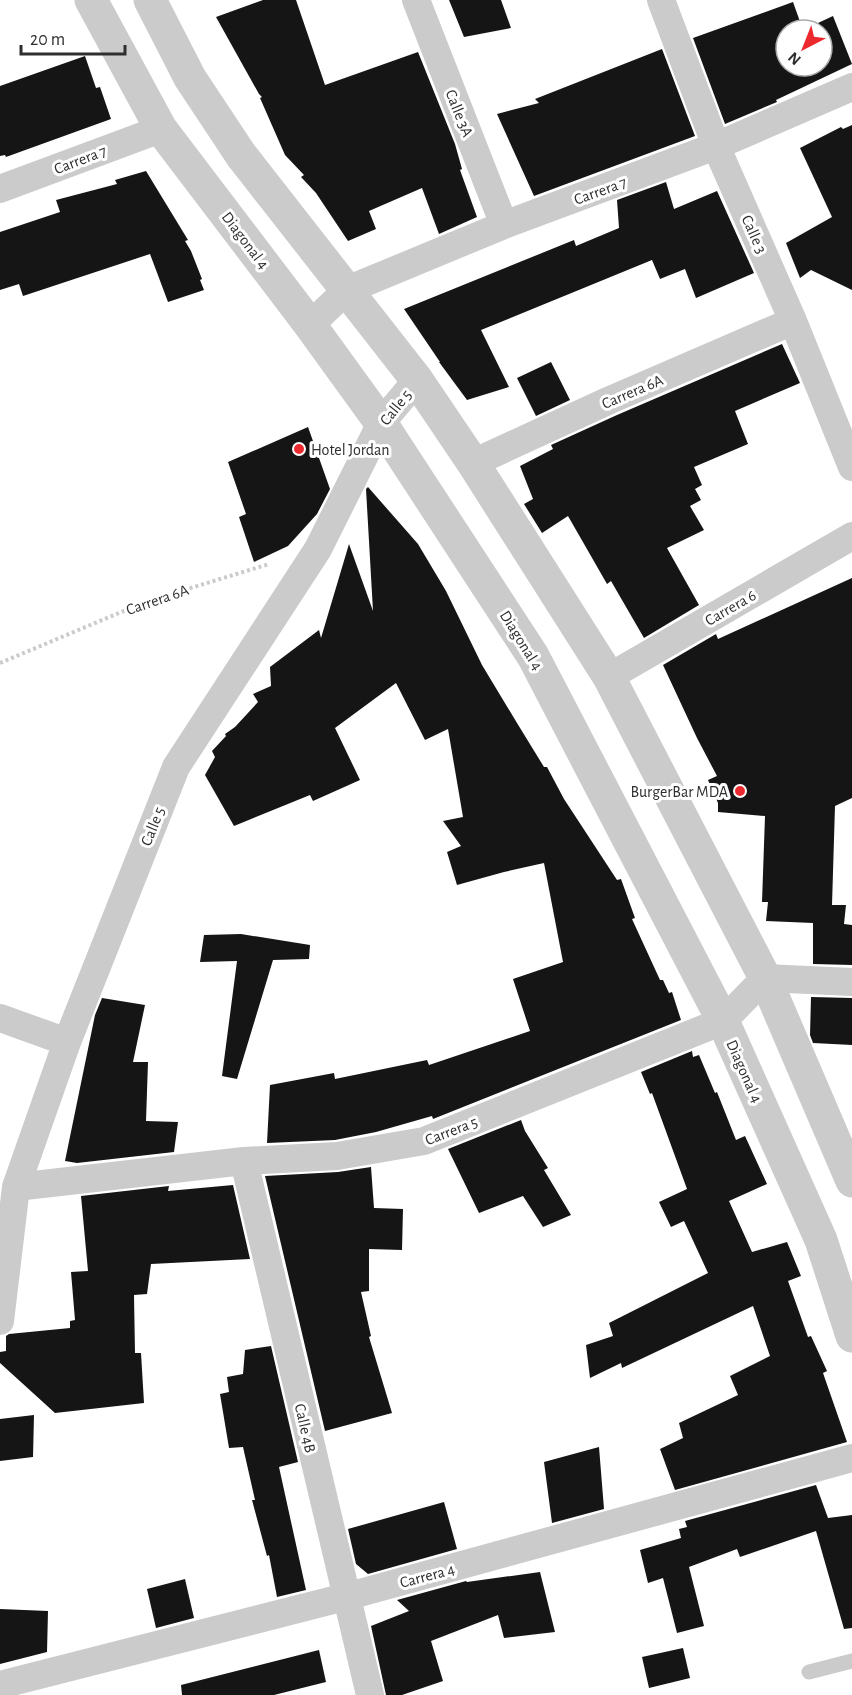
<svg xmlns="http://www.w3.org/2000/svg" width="852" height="1695" font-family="'Alegreya Sans',sans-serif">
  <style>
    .building { fill: #151515; fill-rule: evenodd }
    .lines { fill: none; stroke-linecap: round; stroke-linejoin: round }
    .path { stroke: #cbcbcb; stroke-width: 4; stroke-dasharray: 3 3; stroke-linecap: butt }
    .service { stroke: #cbcbcb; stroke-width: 15 }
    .minor { stroke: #cbcbcb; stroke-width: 28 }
    .tertiary { stroke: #cbcbcb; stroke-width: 33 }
    .poi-dot { fill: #ed2930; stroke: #fff; stroke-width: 2 }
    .labels { text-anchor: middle; stroke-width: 6; stroke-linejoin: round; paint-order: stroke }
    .street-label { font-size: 16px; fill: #2e2e2e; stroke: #fff }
    .poi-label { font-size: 16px; fill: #2e2e2e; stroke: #fff; text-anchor: start }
  </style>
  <rect width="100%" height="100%" fill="#fff"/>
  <path class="building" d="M263,0H296L325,85L418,52L455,144L462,169L460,170L477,217L439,234L422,188L369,211L376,229L348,241L316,193L301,177L304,175L285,155L260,98L262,97L259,94L216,17Z
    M449,0H501L511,28L464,37Z
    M793,2L803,30L833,16L852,64L776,100L777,102L725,124L693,38ZM786,30H822V66H786Z
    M662,49L695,136L534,196L497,114L539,103L535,99Z
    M85,56L96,88L100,87L111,119L6,157L5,155L0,156V86Z
    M852,125V290L811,270L800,278L786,243L832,217L800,148L841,127L843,129Z
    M146,171L188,240L185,241L191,251L202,279L200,280L204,290L168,302L150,254L23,296L19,284L0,290V232L60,212L56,200L117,184L115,180Z
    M666,182L674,209L717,191L754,273L696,298L685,269L660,279L652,260L481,330L509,387L467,400L439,362H440L404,309L574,240L576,246L619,228L617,200Z
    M782,344L800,383L735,411L748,444L694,467L702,485L695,489L701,500L690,506L704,530L667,548L699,605L644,638L611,581L607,584L568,516L542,533L524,504L533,499L520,466L553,449L551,445L617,415Z
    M551,362L570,400L536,416L517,378Z
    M308,427L330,489L317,514L288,546L254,562L239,517L246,514L228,462Z
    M368,487L418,544L446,591L482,665L517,723L544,767H547L564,799L617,880L621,879L635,918L632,919L660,980H663L669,993L672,992L681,1020L433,1119L432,1116L376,1132L335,1140L267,1143L270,1085L334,1073L335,1079L427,1060L429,1065L530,1031L513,979L563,962L544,863L504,872L457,885L447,852L461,846L443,821L463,817L448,729L425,740L396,683L335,728L360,780L313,801L310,795L234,826L205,775L215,757L212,751L226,736L225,734L235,727L258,702L253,694L271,686L270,667L319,630L321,638L349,544L373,611L366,489Z
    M852,578V798L835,806L832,905H846L844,924L852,925V965L813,964V923L766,921L768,902H762L765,816L718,812V803L708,780L717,776L697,738L663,665L716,634L718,639Z
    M241,934L310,945L309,959L273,960L237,1079L222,1076L237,961L200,962L204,935Z
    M811,997L852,998V1045L813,1043L810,1035Z
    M102,998L145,1005L133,1062H148L146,1121L178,1122L174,1152L77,1163L65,1161L95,1015Z
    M692,1051L693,1057L699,1055L715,1093L717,1092L736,1140L745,1136L767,1184L729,1201L752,1252L787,1242L801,1276L788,1281L808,1337L811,1336L827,1371L823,1373L847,1442L675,1490L660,1449L683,1438L679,1423L738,1395L730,1376L770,1356L753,1306L622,1368L621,1363L590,1378L586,1345L613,1336L609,1323L708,1273L684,1221L671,1227L659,1202L687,1189L652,1093L650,1094L641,1072Z
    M521,1120L525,1131L548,1168L544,1170L571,1215L543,1227L523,1196L479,1213L448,1149Z
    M371,1167L374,1208L403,1209L402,1250L369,1249V1291L361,1292L371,1336L369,1337L392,1413L325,1431L265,1176L338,1172Z
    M233,1185L250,1259L151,1264L147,1294L134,1295L135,1353H141L144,1403L55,1413L0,1363V1352L6,1351V1336L9,1334L70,1328V1321L75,1320L71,1272L88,1271L81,1196L169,1186L168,1191Z
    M271,1346L298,1462L279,1467L306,1590L277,1597L269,1555L267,1556L252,1500H255L243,1447L229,1448L220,1394L229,1392L227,1377L243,1374L245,1350Z
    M34,1415L33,1457L0,1461V1419Z
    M599,1447L604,1509L552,1523L544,1462Z
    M816,1485L828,1518L852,1515V1628L844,1629L816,1531L740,1557L737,1549L689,1567L704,1626L677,1633L663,1578L648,1583L640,1550L681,1538L679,1529L687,1527L685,1521Z
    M444,1502L457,1549L368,1574L356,1564L348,1529Z
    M540,1572L555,1632L504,1638L498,1615L431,1641L443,1681L402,1695H386L371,1626L409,1611L397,1600L466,1581L467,1582Z
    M185,1579L194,1618L156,1628L147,1589Z
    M0,1609L48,1611L47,1652L0,1664Z
    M683,1648L690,1678L649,1688L642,1657Z
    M319,1650L326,1682L274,1695H182L181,1685Z"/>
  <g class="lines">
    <path class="path" d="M0,663L145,602L269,564"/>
    <path class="service" d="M809,1672L852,1661"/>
    <path class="minor" d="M416,0L504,225
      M661,0L716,146L793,321L852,467
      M0,189L161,129
      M310,325L347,290L504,225L716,146L852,87
      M473,463L610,400L793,321
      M609,677L852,536
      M0,1018L67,1042
      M244,1161L370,1695
      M16,1187L244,1161L337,1156L424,1141L723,1021L765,978L852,982
      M0,1321L16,1187L67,1042L176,767L318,549L381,423L417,380
      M0,1685L345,1597L852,1458"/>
    <path class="tertiary" d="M91,0L161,129L310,325L381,423L533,656L723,1021L821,1240L852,1336
      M150,0L190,78L241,155L417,380L473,463L609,677L765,978L852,1181"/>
  </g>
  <g class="poi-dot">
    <circle cx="299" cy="449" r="6"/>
    <circle cx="740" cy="791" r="6"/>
  </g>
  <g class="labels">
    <g class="street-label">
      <text transform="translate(460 113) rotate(68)" y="6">Calle 3A</text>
      <text transform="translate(80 159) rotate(-21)" y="6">Carrera 7</text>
      <text transform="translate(600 190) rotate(-20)" y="6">Carrera 7</text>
      <text transform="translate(755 234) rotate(66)" y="6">Calle 3</text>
      <text transform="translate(246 240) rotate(53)" y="6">Diagonal 4</text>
      <text transform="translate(632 391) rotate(-23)" y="6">Carrera 6A</text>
      <text transform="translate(395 407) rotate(-51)" y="6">Calle 5</text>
      <text transform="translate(157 599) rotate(-19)" y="6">Carrera 6A</text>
      <text transform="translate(730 607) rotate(-30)" y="6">Carrera 6</text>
      <text transform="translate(522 640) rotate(58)" y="6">Diagonal 4</text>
      <text transform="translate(152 826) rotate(-68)" y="6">Calle 5</text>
      <text transform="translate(745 1071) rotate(66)" y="6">Diagonal 4</text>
      <text transform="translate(451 1130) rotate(-21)" y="6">Carrera 5</text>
      <text transform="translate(306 1428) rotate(77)" y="6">Calle 4B</text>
      <text transform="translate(427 1575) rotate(-15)" y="6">Carrera 4</text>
    </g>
    <g class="poi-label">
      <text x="311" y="455">Hotel Jordan</text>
      <text x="728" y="797" text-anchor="end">BurgerBar MDA</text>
    </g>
  </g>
  <g transform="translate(804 48) rotate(222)"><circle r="28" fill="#ffffff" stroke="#ababab" stroke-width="1.5"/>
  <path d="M0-4.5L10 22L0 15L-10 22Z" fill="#ed2930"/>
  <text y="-9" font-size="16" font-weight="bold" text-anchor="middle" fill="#2e2e2e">N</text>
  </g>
  <path d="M21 45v9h104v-9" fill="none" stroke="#2e2e2e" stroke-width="3"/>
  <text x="30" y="45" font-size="18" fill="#2e2e2e" stroke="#ffffff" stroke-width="4.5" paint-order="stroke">20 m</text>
</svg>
